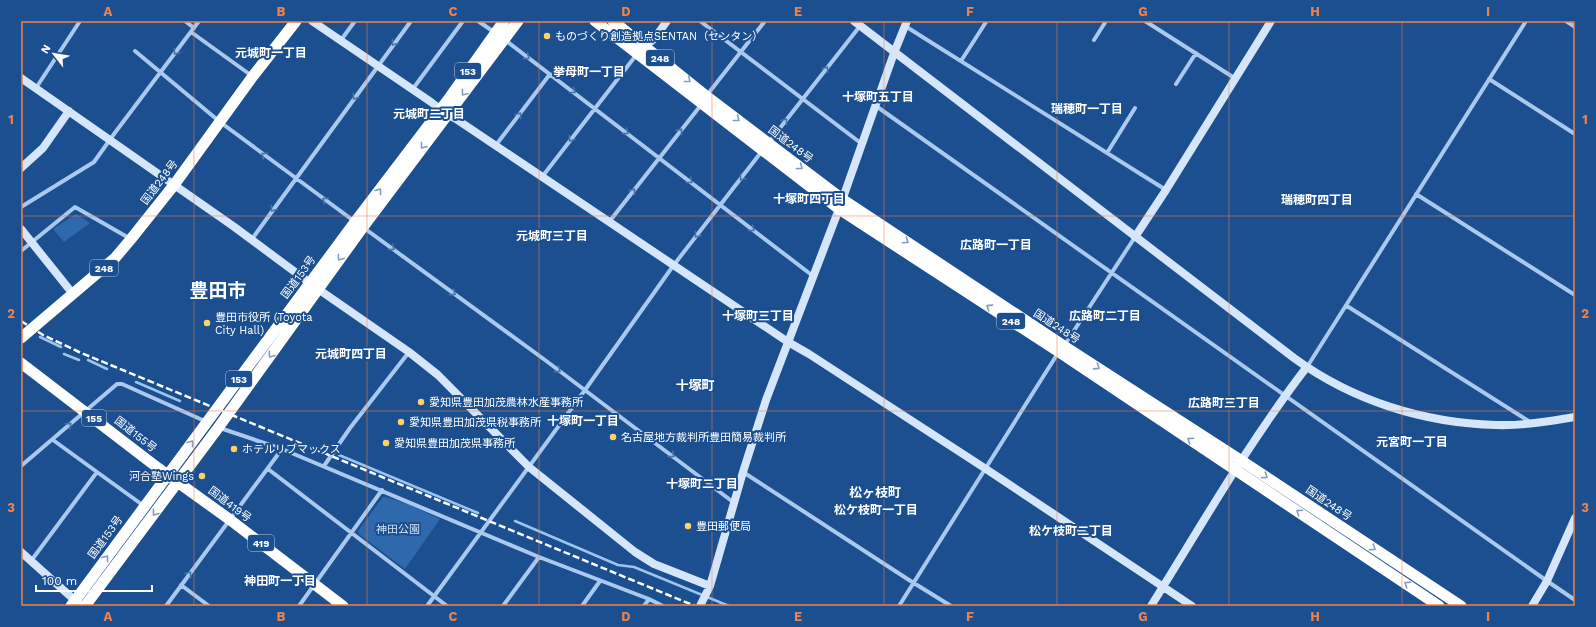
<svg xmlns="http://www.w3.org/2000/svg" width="1596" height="627" font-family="'Work Sans','Noto Sans JP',sans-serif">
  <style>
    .green { fill: #2e69ad }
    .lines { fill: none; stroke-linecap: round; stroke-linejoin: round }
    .stream { stroke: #9cc4f0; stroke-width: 2.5 }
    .street { stroke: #a9c9ee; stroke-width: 4 }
    .secondary { stroke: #d6e6fa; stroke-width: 8 }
    .highway { stroke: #fff; stroke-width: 11 }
    .rail { stroke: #fff; stroke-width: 2.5; stroke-dasharray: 7 3; stroke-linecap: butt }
    .oneway { stroke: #4674ac }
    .oneway2 { stroke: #829ec1 }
    .grid { fill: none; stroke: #ee8249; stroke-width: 1; stroke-opacity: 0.55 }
    .poi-dot { fill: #ffd166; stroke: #1b4f8f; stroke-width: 1.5 }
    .labels { text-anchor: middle; stroke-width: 4; stroke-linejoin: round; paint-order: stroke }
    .shield { fill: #1b4f8f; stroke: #bbcadd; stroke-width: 1 }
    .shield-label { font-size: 10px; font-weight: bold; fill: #fff }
    .poi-label { font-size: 11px; fill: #fff; stroke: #1b4f8f; text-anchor: start }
    .street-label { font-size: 11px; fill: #fff; stroke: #1b4f8f }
    .park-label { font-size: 11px; fill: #cfe3fa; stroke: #1b4f8f }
    .neighbourhood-label { font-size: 12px; font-weight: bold; fill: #fff; stroke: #1b4f8f }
    .quarter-label { font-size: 13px; font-weight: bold; fill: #fff; stroke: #1b4f8f }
    .town-label { font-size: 19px; font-weight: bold; fill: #fff; stroke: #1b4f8f }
    .neatline { fill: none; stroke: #ee8249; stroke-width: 1.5 }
    .grid-label { font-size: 13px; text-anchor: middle; font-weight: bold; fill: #ee8249 }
  </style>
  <rect width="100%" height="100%" fill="#1b4f8f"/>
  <path class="green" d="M76,214L90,223L64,242L53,229Z
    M383,497H386L408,504L440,519L405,569L359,534L358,531Z"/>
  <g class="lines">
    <path class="stream" d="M40,337L61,347
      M64,354L79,360
      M88,360L107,369
      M136,382L180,401
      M339,455L478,513
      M515,521L618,565L634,567L729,606"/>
    <path class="street" d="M185,21L194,28
      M478,21L494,32
      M700,21L862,144
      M1145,21L1236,79
      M1566,21L1575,27
      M905,26L1166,190
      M191,32L252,76
      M341,40L355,21
      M505,40L813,276
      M1094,40L1106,21
      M135,51L220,122L354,221
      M961,61L986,22
      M1489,79L1575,134
      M1176,84L1196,53
      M36,88L80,21
      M412,90L463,21
      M707,95L765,21
      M876,106L1547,581L1575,600
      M769,142L860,26
      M496,145L550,74
      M1107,153L1135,108
      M542,177L637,54
      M1416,194L1575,295
      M21,207L94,162L114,134L199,21
      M609,222L701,105
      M364,228L545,360L733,502
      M252,239L411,21
      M21,251L75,207L129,238
      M1347,306L1530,422
      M1064,346L1135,237
      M1307,367L1526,21
      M220,428L282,449L539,557L649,599L663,606
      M21,466L117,384H122L207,422
      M324,466L350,428L409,352
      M268,469L447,606
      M97,472L144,506
      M743,472L909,580L951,606
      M31,561L97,472L53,440
      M181,585L209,606
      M166,606L282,449
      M299,606L382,490
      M427,606L585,390L673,266L762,151
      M503,606L539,557
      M582,606L600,581
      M644,606L649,599
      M899,606L1058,353"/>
    <path class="secondary" d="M312,21L431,102L446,114L456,119L788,342L809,354L986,469L1192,606
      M854,21L1294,358C1353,401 1424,423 1496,425C1523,426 1549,421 1575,417
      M642,49L654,39L667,21
      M21,78L233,226L318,289L409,352L438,375L529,467L635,552L654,564L710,586
      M21,168L43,148L69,111
      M21,229L73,294
      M1135,237L1166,190L1271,21
      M21,552L79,604
      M700,606L710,586L743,472L766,400L839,209L894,53L907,21
      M1151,606C1201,526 1249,442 1306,368
      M1532,606L1547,581L1575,518"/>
    <path class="highway" d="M595,21L839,209L1059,352L1439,606
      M613,21L706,96L842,199L1064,346L1242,461L1461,606
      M21,338L115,258L131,239L174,185L253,76L296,21
      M21,363L158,468L229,519L343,606
      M71,606L355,222L450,97L504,21
      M85,606L218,428L363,227L518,21"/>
    <path class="rail" d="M21,321L43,335L79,352L695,606"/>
  </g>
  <defs><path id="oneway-chevron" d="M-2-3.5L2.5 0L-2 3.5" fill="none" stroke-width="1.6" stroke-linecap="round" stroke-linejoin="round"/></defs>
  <g class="oneway">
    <use href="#oneway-chevron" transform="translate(394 43) rotate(126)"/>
    <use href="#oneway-chevron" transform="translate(176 52) rotate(126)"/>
    <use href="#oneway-chevron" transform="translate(527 57) rotate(37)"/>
    <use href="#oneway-chevron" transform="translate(826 69) rotate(-52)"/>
    <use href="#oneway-chevron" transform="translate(573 91) rotate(38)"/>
    <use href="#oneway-chevron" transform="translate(355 97) rotate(126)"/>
    <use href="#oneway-chevron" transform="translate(519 115) rotate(-53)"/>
    <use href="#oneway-chevron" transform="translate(785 121) rotate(-53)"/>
    <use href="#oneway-chevron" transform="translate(680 131) rotate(-51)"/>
    <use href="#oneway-chevron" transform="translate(626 132) rotate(37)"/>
    <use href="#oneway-chevron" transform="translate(571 139) rotate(127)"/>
    <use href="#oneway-chevron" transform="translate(264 155) rotate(-143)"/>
    <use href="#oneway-chevron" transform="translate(742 178) rotate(127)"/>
    <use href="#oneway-chevron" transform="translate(690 181) rotate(38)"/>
    <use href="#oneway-chevron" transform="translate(633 191) rotate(-52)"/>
    <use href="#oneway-chevron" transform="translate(325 200) rotate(-144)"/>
    <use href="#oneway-chevron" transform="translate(273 209) rotate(126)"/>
    <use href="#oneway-chevron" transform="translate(752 229) rotate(38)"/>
    <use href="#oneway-chevron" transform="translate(697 235) rotate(128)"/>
    <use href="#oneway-chevron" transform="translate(392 248) rotate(36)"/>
    <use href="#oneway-chevron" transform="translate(453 293) rotate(36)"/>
    <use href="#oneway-chevron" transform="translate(558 370) rotate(37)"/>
    <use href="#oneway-chevron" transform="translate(69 425) rotate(-42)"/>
    <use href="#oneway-chevron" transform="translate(672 455) rotate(37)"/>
    <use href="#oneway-chevron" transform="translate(189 574) rotate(-54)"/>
  </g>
  <g class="oneway2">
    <use href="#oneway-chevron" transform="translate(688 80) rotate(39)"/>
    <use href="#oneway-chevron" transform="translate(464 93) rotate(127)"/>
    <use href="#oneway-chevron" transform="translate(737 119) rotate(38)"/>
    <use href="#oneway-chevron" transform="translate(423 146) rotate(127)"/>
    <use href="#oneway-chevron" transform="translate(800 167) rotate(37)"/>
    <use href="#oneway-chevron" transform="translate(379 191) rotate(-53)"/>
    <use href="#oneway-chevron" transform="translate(906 241) rotate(34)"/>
    <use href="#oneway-chevron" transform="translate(340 258) rotate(126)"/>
    <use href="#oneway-chevron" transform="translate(989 307) rotate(-147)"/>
    <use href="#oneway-chevron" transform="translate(271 355) rotate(126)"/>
    <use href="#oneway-chevron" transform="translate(1097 367) rotate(33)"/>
    <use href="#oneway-chevron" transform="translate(1190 440) rotate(-146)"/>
    <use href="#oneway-chevron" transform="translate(191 443) rotate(-53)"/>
    <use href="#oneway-chevron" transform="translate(1265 476) rotate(34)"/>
    <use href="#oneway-chevron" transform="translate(1299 512) rotate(-146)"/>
    <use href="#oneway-chevron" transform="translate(155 513) rotate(127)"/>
    <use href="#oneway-chevron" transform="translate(1373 548) rotate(34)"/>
    <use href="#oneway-chevron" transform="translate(106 558) rotate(-54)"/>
    <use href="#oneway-chevron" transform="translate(1407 584) rotate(-146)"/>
  </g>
  <path class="grid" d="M194,21V606M367,21V606M539,21V606M712,21V606M884,21V606M1057,21V606M1229,21V606M1402,21V606M21,216H1575M21,411H1575"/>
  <g class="poi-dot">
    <circle cx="547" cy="36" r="4"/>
    <circle cx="207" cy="323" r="4"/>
    <circle cx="421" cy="402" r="4"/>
    <circle cx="401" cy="422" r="4"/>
    <circle cx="613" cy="437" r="4"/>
    <circle cx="386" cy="443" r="4"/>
    <circle cx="234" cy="449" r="4"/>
    <circle cx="202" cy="476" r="4"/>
    <circle cx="688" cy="526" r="4"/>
  </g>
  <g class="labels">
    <g class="shield">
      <rect x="646" y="50" width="28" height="16" rx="3"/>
      <rect x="455" y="63" width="26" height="16" rx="3"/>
      <rect x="90" y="260" width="28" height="16" rx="3"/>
      <rect x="997" y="313" width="28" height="16" rx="3"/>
      <rect x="226" y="371" width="26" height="16" rx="3"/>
      <rect x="82" y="410" width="24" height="16" rx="3"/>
      <rect x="248" y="535" width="26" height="16" rx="3"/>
    </g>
    <g class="shield-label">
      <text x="660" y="62">248</text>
      <text x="468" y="75">153</text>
      <text x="104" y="272">248</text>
      <text x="1011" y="325">248</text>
      <text x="239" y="383">153</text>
      <text x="94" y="422">155</text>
      <text x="261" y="547">419</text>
    </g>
    <g class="poi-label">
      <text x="555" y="40">ものづくり創造拠点SENTAN（センタン）</text>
      <text x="215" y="321">豊田市役所 (Toyota<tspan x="215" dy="13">City Hall)</tspan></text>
      <text x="429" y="406">愛知県豊田加茂農林水産事務所</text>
      <text x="409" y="426">愛知県豊田加茂県税事務所</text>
      <text x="621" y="441">名古屋地方裁判所豊田簡易裁判所</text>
      <text x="394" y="447">愛知県豊田加茂県事務所</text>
      <text x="242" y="453">ホテルリブマックス</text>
      <text x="194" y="480" text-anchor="end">河合塾Wings</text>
      <text x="696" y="530">豊田郵便局</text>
    </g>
    <g class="street-label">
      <text transform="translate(791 144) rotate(37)" y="4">国道248号</text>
      <text transform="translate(159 182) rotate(-53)" y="4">国道248号</text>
      <text transform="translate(298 277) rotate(-54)" y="4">国道153号</text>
      <text transform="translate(1057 326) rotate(33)" y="4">国道248号</text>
      <text transform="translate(136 434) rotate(38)" y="4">国道155号</text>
      <text transform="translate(1329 503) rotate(34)" y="4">国道248号</text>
      <text transform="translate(230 504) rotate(37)" y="4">国道419号</text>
      <text transform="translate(105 537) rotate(-54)" y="4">国道153号</text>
    </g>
    <g class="park-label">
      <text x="398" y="533">神田公園</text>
    </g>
    <g class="neighbourhood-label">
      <text x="271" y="57">元城町一丁目</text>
      <text x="589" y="76">挙母町一丁目</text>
      <text x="878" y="101">十塚町五丁目</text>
      <text x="1087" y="113">瑞穂町一丁目</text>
      <text x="429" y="118">元城町二丁目</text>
      <text x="809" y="203">十塚町四丁目</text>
      <text x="1317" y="204">瑞穂町四丁目</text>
      <text x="552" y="240">元城町三丁目</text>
      <text x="996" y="249">広路町一丁目</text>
      <text x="758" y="320">十塚町三丁目</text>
      <text x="1105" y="320">広路町二丁目</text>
      <text x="351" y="358">元城町四丁目</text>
      <text x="1224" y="407">広路町三丁目</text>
      <text x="583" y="425">十塚町一丁目</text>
      <text x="1412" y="446">元宮町一丁目</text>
      <text x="702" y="488">十塚町二丁目</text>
      <text x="876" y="514">松ケ枝町一丁目</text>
      <text x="1071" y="535">松ケ枝町二丁目</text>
      <text x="280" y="585">神田町一丁目</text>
    </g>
    <g class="quarter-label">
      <text x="695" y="390">十塚町</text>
      <text x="875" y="497">松ヶ枝町</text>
    </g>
    <g class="town-label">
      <text x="218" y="297">豊田市</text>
    </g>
  </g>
  <rect width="1596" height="627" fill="none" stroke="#1b4f8f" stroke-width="44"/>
  <g transform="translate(54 54) rotate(301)" stroke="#1b4f8f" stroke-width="3" paint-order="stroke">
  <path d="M0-3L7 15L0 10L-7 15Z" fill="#ffffff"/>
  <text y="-6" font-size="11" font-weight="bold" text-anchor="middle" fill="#ffffff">N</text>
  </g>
  <path d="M36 585v6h116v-6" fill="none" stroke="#ffffff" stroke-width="2"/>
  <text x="42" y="585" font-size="12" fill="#ffffff" stroke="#1b4f8f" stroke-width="3" paint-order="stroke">100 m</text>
  <rect x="22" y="22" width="1552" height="583" class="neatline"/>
  <g class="grid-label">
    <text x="108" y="16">A</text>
    <text x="281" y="16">B</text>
    <text x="453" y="16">C</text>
    <text x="626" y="16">D</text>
    <text x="798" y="16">E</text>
    <text x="970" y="16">F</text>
    <text x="1143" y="16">G</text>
    <text x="1315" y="16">H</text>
    <text x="1488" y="16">I</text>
    <text x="11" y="124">1</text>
    <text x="1585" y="124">1</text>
    <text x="11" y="318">2</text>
    <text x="1585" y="318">2</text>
    <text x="11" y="512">3</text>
    <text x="1585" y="512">3</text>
    <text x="108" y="621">A</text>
    <text x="281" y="621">B</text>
    <text x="453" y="621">C</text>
    <text x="626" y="621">D</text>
    <text x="798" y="621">E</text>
    <text x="970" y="621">F</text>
    <text x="1143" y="621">G</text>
    <text x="1315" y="621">H</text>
    <text x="1488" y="621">I</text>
  </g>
</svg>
